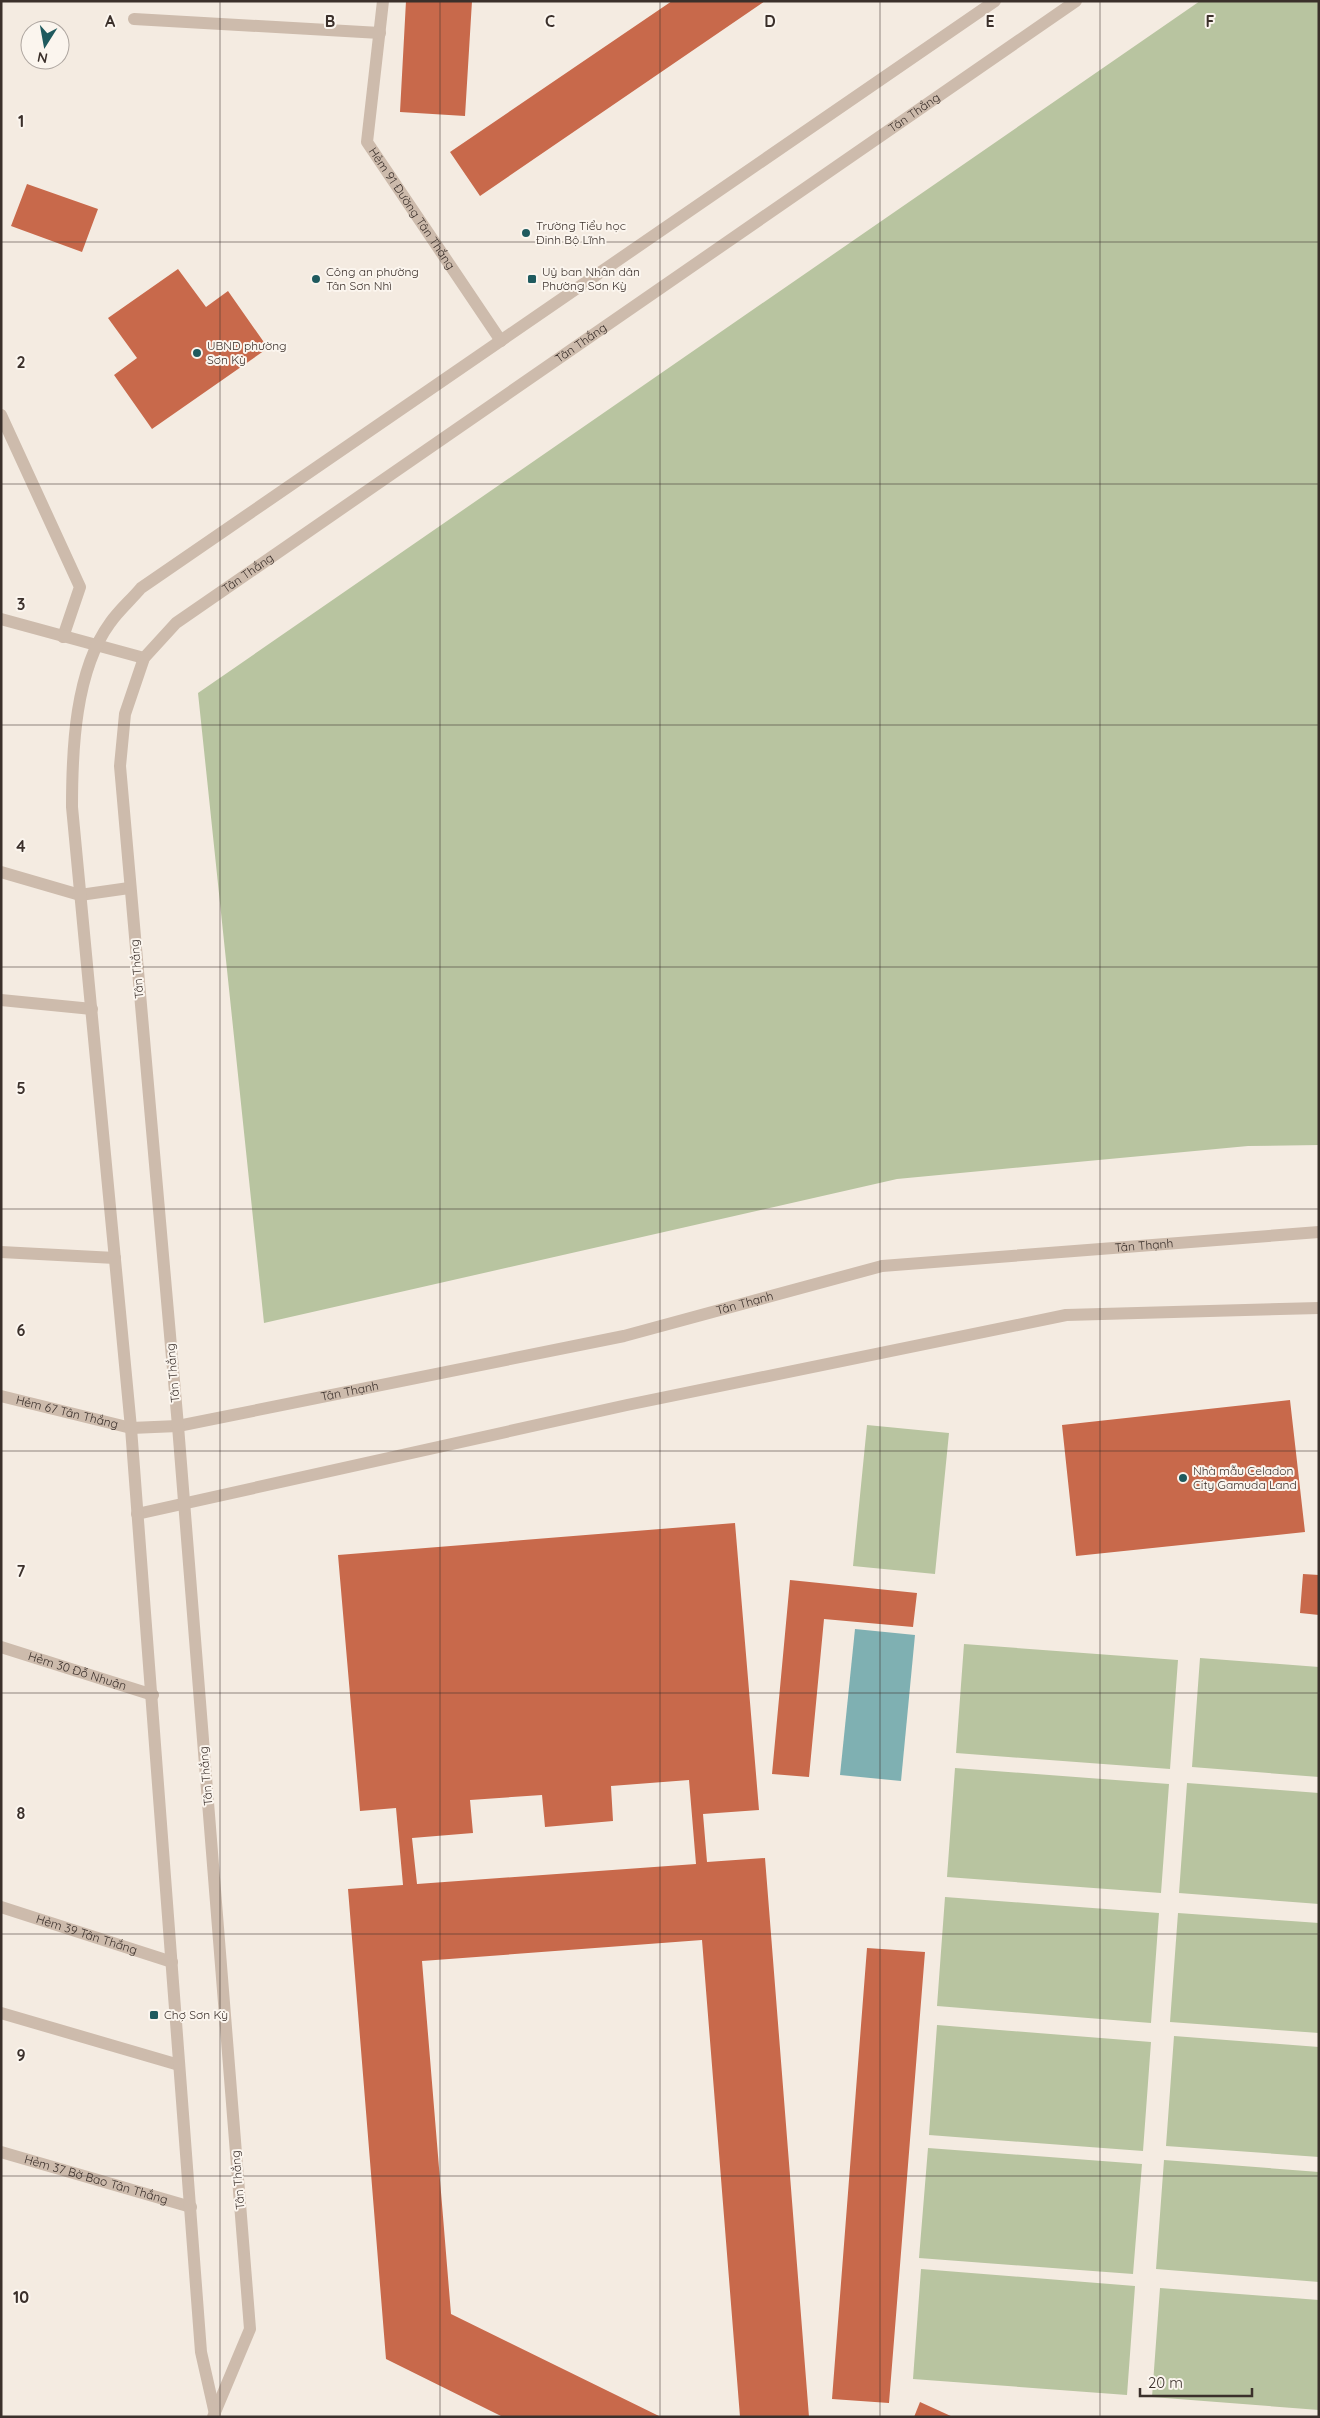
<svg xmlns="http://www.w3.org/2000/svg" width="1320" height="2418" font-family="Quicksand,sans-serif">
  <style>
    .green { fill: #b8c4a0 }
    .water { fill: #7fb0b2 }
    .building { fill: #c8694b; fill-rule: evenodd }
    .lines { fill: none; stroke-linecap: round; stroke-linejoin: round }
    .minor { stroke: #cdbbac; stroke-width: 12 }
    .grid { fill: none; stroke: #3b302b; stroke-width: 1; stroke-opacity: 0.55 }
    .poi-dot { fill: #1f5a5e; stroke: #fbf5ee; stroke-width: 2 }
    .labels { text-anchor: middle; stroke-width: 4; stroke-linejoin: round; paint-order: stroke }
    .street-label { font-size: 12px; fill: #3b302b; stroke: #fbf5ee }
    .poi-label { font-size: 12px; fill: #3b302b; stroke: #fbf5ee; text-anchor: start }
    .grid-label { font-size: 16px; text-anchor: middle; font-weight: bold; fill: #3b302b; stroke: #fbf5ee; stroke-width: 4; stroke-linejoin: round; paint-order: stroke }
  </style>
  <rect width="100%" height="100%" fill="#f4ebe1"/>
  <path class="green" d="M1200,1H1319V1145L1248,1146L897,1179L264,1323L198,693Z
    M867,1425L949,1433L935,1574L853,1566Z
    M964,1644L1178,1660L1170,1769L956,1753Z
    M1200,1658L1319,1667V1777L1192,1767Z
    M955,1768L1169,1784L1161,1893L947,1877Z
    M1187,1783L1319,1793V1904L1179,1893Z
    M945,1897L1159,1913L1151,2023L937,2006Z
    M1178,1913L1319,1923V2033L1170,2022Z
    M937,2025L1151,2042L1143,2151L929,2135Z
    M1174,2036L1319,2047V2157L1166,2146Z
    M928,2148L1142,2164L1133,2274L919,2258Z
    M1164,2160L1319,2172V2282L1156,2269Z
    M921,2269L1135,2286L1127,2395L913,2379Z
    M1160,2288L1319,2300V2410L1152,2397Z"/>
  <path class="water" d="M855,1629L915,1635L901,1781L840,1775Z"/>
  <path class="building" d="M406,1H472L465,116L400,112Z
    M672,1H765L480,196L450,152Z
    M27,184L98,209L82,252L11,226Z
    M178,269L206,307L228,291L268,348L152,429L114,375L137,358L108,318Z
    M1290,1400L1305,1532L1076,1556L1062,1425Z
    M735,1523L759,1810L703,1814L707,1862L765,1858L809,2417H740L702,1940L422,1961L451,2314L661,2417H503L386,2359L348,1889L403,1885L396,1808L360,1811L338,1555ZM689,1780L696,1864L417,1884L412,1838L473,1833L470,1800L542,1795L545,1827L613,1821L611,1786Z
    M1303,1574L1319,1575V1615L1300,1613Z
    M790,1580L917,1593L913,1627L824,1619L809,1777L772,1774Z
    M867,1948L925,1952L889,2403L832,2399Z
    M920,2402L953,2417H914Z"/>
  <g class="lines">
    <g class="minor">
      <path id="s1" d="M383,1L367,142L501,341"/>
      <path d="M134,19L380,33"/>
      <path d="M1,415L80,587L63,637"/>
      <path d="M1,619L144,658"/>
      <path d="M1,872L80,895L129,888"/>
      <path d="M1,1000L92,1009"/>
      <path d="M1,1252L115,1258"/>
      <path id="s2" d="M1,1396L131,1428L178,1426L624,1336L882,1266L1319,1232"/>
      <path d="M137,1514L627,1405L1066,1315L1319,1308"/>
      <path id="s3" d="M1,1647L153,1695"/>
      <path id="s4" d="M1,1907L172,1962"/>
      <path d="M1,2013L179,2065"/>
      <path id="s5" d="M1,2152L191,2207"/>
      <path d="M215,2414L201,2352L131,1428L72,807C72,749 75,671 110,623C119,610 131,600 141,588L995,1"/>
      <path id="s6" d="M213,2417L250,2329L178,1426L120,766L125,714L144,658L176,623L1076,1"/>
    </g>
  </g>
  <path class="grid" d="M220,1V2417M440,1V2417M660,1V2417M880,1V2417M1100,1V2417M1,242H1319M1,484H1319M1,725H1319M1,967H1319M1,1209H1319M1,1451H1319M1,1693H1319M1,1934H1319M1,2176H1319"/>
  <g class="poi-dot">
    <circle cx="526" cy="233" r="5"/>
    <circle cx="316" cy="279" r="5"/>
    <rect x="527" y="274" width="10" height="10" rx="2.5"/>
    <circle cx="197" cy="353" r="5"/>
    <circle cx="1183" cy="1478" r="5"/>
    <rect x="149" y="2010" width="10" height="10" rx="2.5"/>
  </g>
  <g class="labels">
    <g class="street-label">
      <text dy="4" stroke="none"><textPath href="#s6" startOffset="2720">Tân Thắng</textPath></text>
      <text dy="4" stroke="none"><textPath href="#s1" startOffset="222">Hẻm 91 Đường Tân Thắng</textPath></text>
      <text dy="4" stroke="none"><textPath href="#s6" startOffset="2315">Tân Thắng</textPath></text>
      <text dy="4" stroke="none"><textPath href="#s6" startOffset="1910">Tân Thắng</textPath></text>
      <text transform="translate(137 969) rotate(-95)" y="4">Tân Thắng</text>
      <text dy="4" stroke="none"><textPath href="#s2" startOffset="1166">Tân Thạnh</textPath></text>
      <text dy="4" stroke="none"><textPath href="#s2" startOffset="761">Tân Thạnh</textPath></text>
      <text transform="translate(173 1373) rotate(-95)" y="4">Tân Thắng</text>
      <text dy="4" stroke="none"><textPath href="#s2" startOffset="356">Tân Thạnh</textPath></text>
      <text dy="4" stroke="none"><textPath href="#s2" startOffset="68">Hẻm 67 Tân Thắng</textPath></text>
      <text dy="4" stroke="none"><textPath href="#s3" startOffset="80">Hẻm 30 Đỗ Nhuận</textPath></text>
      <text transform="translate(206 1776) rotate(-95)" y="4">Tân Thắng</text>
      <text dy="4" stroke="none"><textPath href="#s4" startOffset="90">Hẻm 39 Tân Thắng</textPath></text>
      <text dy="4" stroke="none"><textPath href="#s5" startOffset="99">Hẻm 37 Bờ Bao Tân Thắng</textPath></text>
      <text transform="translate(238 2180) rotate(-95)" y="4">Tân Thắng</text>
    </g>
    <g class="poi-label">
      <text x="536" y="230">Trường Tiểu học<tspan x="536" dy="14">Đinh Bộ Lĩnh</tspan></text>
      <text x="326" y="276">Công an phường<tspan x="326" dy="14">Tân Sơn Nhì</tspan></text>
      <text x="542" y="276">Uỷ ban Nhân dân<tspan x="542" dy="14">Phường Sơn Kỳ</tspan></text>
      <text x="207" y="350">UBND phường<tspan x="207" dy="14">Sơn Kỳ</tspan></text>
      <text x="1193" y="1475">Nhà mẫu Celadon<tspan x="1193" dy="14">City Gamuda Land</tspan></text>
      <text x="164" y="2019">Chợ Sơn Kỳ</text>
    </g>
  </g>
  <g class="grid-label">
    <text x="110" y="27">A</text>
    <text x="330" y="27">B</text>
    <text x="550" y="27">C</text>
    <text x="770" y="27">D</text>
    <text x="990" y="27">E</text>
    <text x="1210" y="27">F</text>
    <text x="21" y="127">1</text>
    <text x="21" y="368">2</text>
    <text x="21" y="610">3</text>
    <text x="21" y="852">4</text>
    <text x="21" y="1094">5</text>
    <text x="21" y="1336">6</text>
    <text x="21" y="1577">7</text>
    <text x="21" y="1819">8</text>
    <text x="21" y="2061">9</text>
    <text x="21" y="2303">10</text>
  </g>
  <rect width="1320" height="2418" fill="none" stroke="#3b302b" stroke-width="5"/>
  <g transform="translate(45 45) rotate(191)"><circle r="24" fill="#fbf5ee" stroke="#aea6a0"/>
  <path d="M0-4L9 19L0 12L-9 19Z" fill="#1f5a5e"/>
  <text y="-8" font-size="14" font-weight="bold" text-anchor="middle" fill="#3b302b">N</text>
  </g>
  <path d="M1140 2388v8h112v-8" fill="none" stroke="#3b302b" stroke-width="2.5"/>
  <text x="1148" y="2388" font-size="15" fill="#3b302b" stroke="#fbf5ee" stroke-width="4" paint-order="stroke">20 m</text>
</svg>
